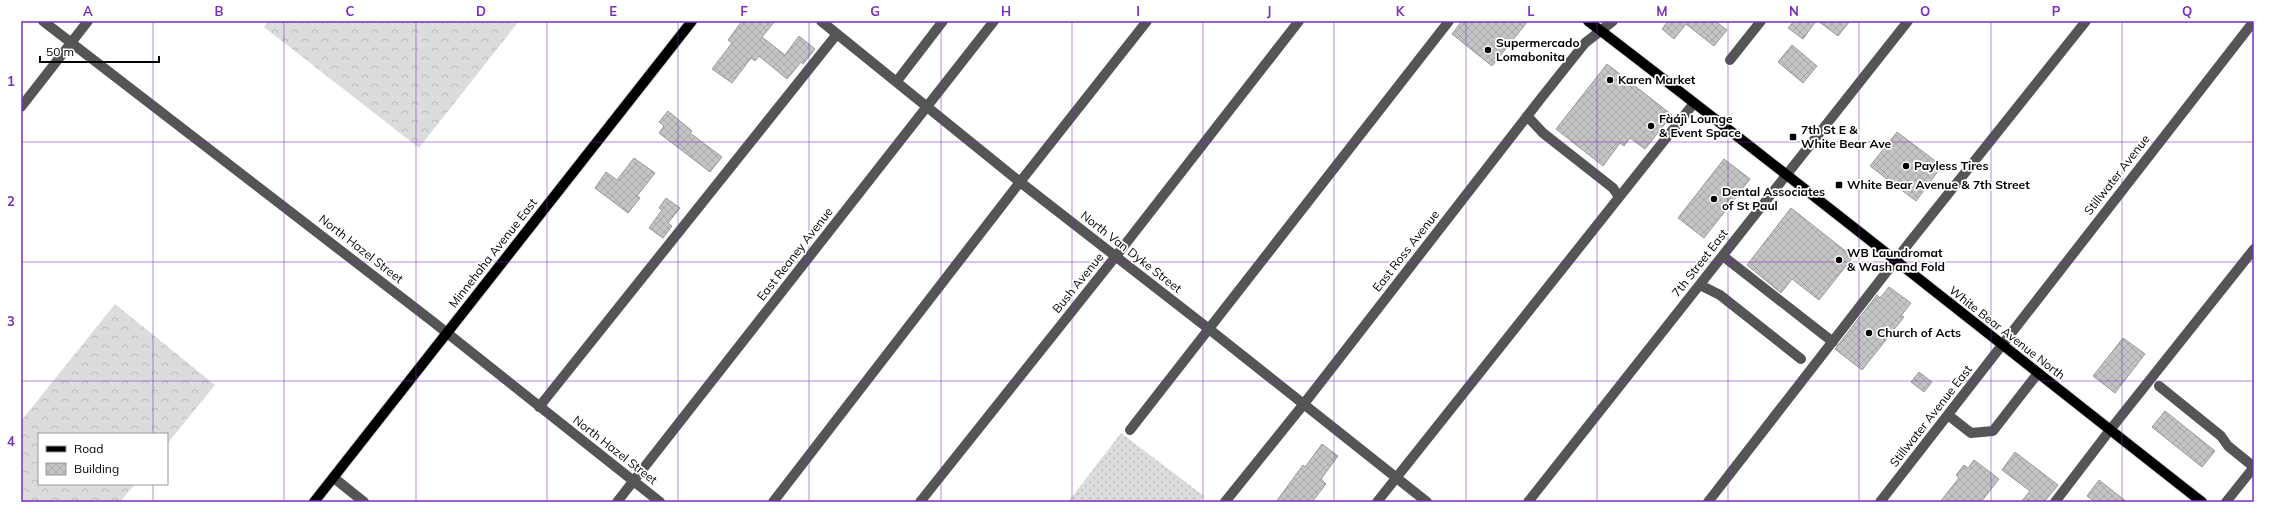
<svg xmlns="http://www.w3.org/2000/svg" width="2275" height="523" font-family="Mulish,sans-serif">
  <style>
    .grass { fill: url(#grass-dots) }
    .forest { fill: url(#forest-crowns) }
    .building { fill: url(#building-cross-hatch); stroke: #999 }
    .lines { fill: none; stroke-linecap: round; stroke-linejoin: round }
    .major-casing { stroke: #dbdbdb; stroke-width: 12 }
    .minor { stroke: #555; stroke-width: 10 }
    .major { stroke: #000; stroke-width: 10 }
    .grid { fill: none; stroke: #7b2cbf; stroke-width: 1; stroke-opacity: 0.55 }
    .poi-dot { fill: #000; stroke: #fff; stroke-width: 1.5 }
    .labels { text-anchor: middle; stroke-width: 3.5; stroke-linejoin: round; paint-order: stroke }
    .poi-label { font-size: 12px; font-weight: bold; fill: #000; stroke: #fff; text-anchor: start }
    .street-label { font-size: 12px; fill: #000; stroke: #fff }
    .neatline { fill: none; stroke: #7b2cbf; stroke-width: 1.5 }
    .grid-label { font-size: 13px; text-anchor: middle; font-weight: bold; fill: #7b2cbf }
  </style>
  <defs>
    <pattern id="grass-dots" width="8" height="8" patternUnits="userSpaceOnUse"><rect width="8" height="8" fill="#dcdcdc"/><path d="M2 2h.1M6 6h.1" fill="none" stroke="#bbb" stroke-width="1.8" stroke-linecap="round"/></pattern>
    <pattern id="forest-crowns" width="20" height="18" patternUnits="userSpaceOnUse"><rect width="20" height="18" fill="#dcdcdc"/><path d="M2 6a3 3 0 1 1 6 0M12 15a3 3 0 1 1 6 0" fill="none" stroke="#bbb"/></pattern>
    <pattern id="building-cross-hatch" width="8" height="8" patternUnits="userSpaceOnUse"><rect width="8" height="8" fill="#c4c4c4"/><path d="M0 0l8 8M0 8l8-8" fill="none" stroke="#a7a7a7"/></pattern>
  </defs>
  <rect width="100%" height="100%" fill="#fff"/>
  <path class="grass" d="M1121,433L1204,496L1199,502H1068Z"/>
  <path class="forest" d="M269,21H519L419,148L264,27Z
    M115,304L215,385L167,444V434H39V484H135L120,502H21V421Z"/>
  <path class="building" d="M742,21H775L762,37L785,55L799,36L815,49L803,64L801,62L787,79L759,56L755,61L751,58L732,83L712,69L732,43L728,40Z
    M1462,21H1528L1492,66L1452,34Z
    M1668,21H1715L1727,30L1714,46L1686,24L1674,39L1662,29Z
    M1794,21H1816L1803,39L1788,28Z
    M1818,21H1850L1838,36Z
    M1792,45L1817,66L1803,83L1778,62Z
    M1607,64L1672,115L1645,149L1630,138L1624,146L1620,143L1603,166L1556,129Z
    M668,111L692,131L690,133L722,157L710,172L659,133L664,126L659,122Z
    M1897,132L1942,166L1916,201L1870,166Z
    M634,158L655,173L637,196L640,198L628,213L595,188L606,172L617,180Z
    M1724,159L1750,179L1704,238L1678,218Z
    M666,198L680,208L668,223L672,226L663,238L649,228L662,210L659,208Z
    M1791,208L1853,257L1819,300L1792,279L1781,293L1747,265Z
    M1889,287L1911,303L1901,316L1904,317L1862,370L1835,349L1877,295L1880,298Z
    M2123,338L2145,354L2115,393L2093,376Z
    M1919,372L1932,382L1924,392L1911,382Z
    M2165,411L2215,451L2202,467L2152,427Z
    M1322,444L1338,456L1321,479L1326,484L1312,502H1276L1303,465L1305,467Z
    M2015,452L2058,485L2044,502H2021L2030,491L2002,470Z
    M1974,460L1999,479L1981,502H1940L1959,478L1956,475L1964,465L1968,468Z
    M2099,480L2127,502H2095L2087,496Z"/>
  <g class="lines">
    <g class="major-casing">
      <path id="major" d="M1588,21C1795,179 1998,342 2202,502
        M314,502L692,21"/>
    </g>
    <path class="minor" d="M43,21L432,321L660,502
      M821,21L1020,182L1209,329L1427,502
      M1730,60L1761,21
      M897,81L943,21
      M21,107L88,21
      M1527,116L1543,133L1613,188L1619,197
      M1723,256L1833,342
      M1700,285L1720,295L1801,359
      M2159,386L2221,436L2228,446L2254,467
      M539,407L837,34
      M1948,415L1971,433L1993,431L2038,373
      M1130,430L1449,21
      M334,478L364,502
      M617,502L994,21
      M773,502L1020,182L1147,21
      M920,502L1116,256L1299,21
      M1225,502L1303,405L1542,97L1585,43L1613,21
      M1377,502L1694,103
      M1528,502L1908,21
      M1708,502L1909,243L2086,21
      M1880,502L2254,21
      M2055,502L2110,430L2254,249
      M2226,502L2254,467"/>
    <use href="#major" class="major"/>
  </g>
  <path class="grid" d="M153,21V434M284,21V502M416,21V502M547,21V502M678,21V502M809,21V502M941,21V502M1072,21V502M1203,21V502M1334,21V502M1466,21V502M1597,21V502M1728,21V502M1859,21V502M1991,21V502M2122,21V502M21,142H2254M21,262H2254M21,381H2254M153,484V502"/>
  <g class="poi-dot">
    <circle cx="1488" cy="50" r="4"/>
    <circle cx="1610" cy="80" r="4"/>
    <circle cx="1651" cy="126" r="4"/>
    <rect x="1789" y="133" width="8" height="8" rx="2"/>
    <circle cx="1906" cy="166" r="4"/>
    <rect x="1835" y="181" width="8" height="8" rx="2"/>
    <circle cx="1714" cy="199" r="4"/>
    <circle cx="1839" cy="260" r="4"/>
    <circle cx="1869" cy="333" r="4"/>
  </g>
  <g class="labels">
    <g class="poi-label">
      <text x="1496" y="47">Supermercado<tspan x="1496" dy="14">Lomabonita</tspan></text>
      <text x="1618" y="84">Karen Market</text>
      <text x="1659" y="123">Fàájì Lounge<tspan x="1659" dy="14">&amp; Event Space</tspan></text>
      <text x="1801" y="134">7th St E &amp;<tspan x="1801" dy="14">White Bear Ave</tspan></text>
      <text x="1914" y="170">Payless Tires</text>
      <text x="1847" y="189">White Bear Avenue &amp; 7th Street</text>
      <text x="1722" y="196">Dental Associates<tspan x="1722" dy="14">of St Paul</tspan></text>
      <text x="1847" y="257">WB Laundromat<tspan x="1847" dy="14">&amp; Wash and Fold</tspan></text>
      <text x="1877" y="337">Church of Acts</text>
    </g>
    <g class="street-label">
      <text transform="translate(2117 175) rotate(-52)" y="4">Stillwater Avenue</text>
      <text transform="translate(361 249) rotate(38)" y="4">North Hazel Street</text>
      <text transform="translate(1406 251) rotate(-52)" y="4">East Ross Avenue</text>
      <text transform="translate(1131 252) rotate(38)" y="4">North Van Dyke Street</text>
      <text transform="translate(493 253) rotate(-52)" y="4">Minnehaha Avenue East</text>
      <text transform="translate(795 254) rotate(-52)" y="4">East Reaney Avenue</text>
      <text transform="translate(1700 263) rotate(-52)" y="4">7th Street East</text>
      <text transform="translate(1078 283) rotate(-51)" y="4">Bush Avenue</text>
      <text transform="translate(2007 333) rotate(38)" y="4">White Bear Avenue North</text>
      <text transform="translate(1931 416) rotate(-52)" y="4">Stillwater Avenue East</text>
      <text transform="translate(615 450) rotate(38)" y="4">North Hazel Street</text>
    </g>
  </g>
  <rect width="2275" height="523" fill="none" stroke="#ffffff" stroke-width="44"/>
  <rect x="38" y="433" width="130" height="52" fill="#ffffff" stroke="#999999"/>
  <rect x="46" y="446" width="20" height="6" fill="#000000" stroke="#999999"/>
  <text x="74" y="453" font-size="12" fill="#000000">Road</text>
  <rect x="46" y="463" width="20" height="12" fill="url(#building-cross-hatch)" stroke="#999999"/>
  <text x="74" y="473" font-size="12" fill="#000000">Building</text>
  <path d="M40 56v6h119v-6" fill="none" stroke="#000000" stroke-width="2"/>
  <text x="46" y="56" font-size="12" fill="#000000" stroke="#ffffff" stroke-width="3" paint-order="stroke">50 m</text>
  <rect x="22" y="22" width="2231" height="479" class="neatline"/>
  <g class="grid-label">
    <text x="88" y="16">A</text>
    <text x="219" y="16">B</text>
    <text x="350" y="16">C</text>
    <text x="481" y="16">D</text>
    <text x="613" y="16">E</text>
    <text x="744" y="16">F</text>
    <text x="875" y="16">G</text>
    <text x="1006" y="16">H</text>
    <text x="1138" y="16">I</text>
    <text x="1269" y="16">J</text>
    <text x="1400" y="16">K</text>
    <text x="1531" y="16">L</text>
    <text x="1662" y="16">M</text>
    <text x="1794" y="16">N</text>
    <text x="1925" y="16">O</text>
    <text x="2056" y="16">P</text>
    <text x="2187" y="16">Q</text>
    <text x="11" y="86">1</text>
    <text x="11" y="206">2</text>
    <text x="11" y="326">3</text>
    <text x="11" y="446">4</text>
  </g>
</svg>
